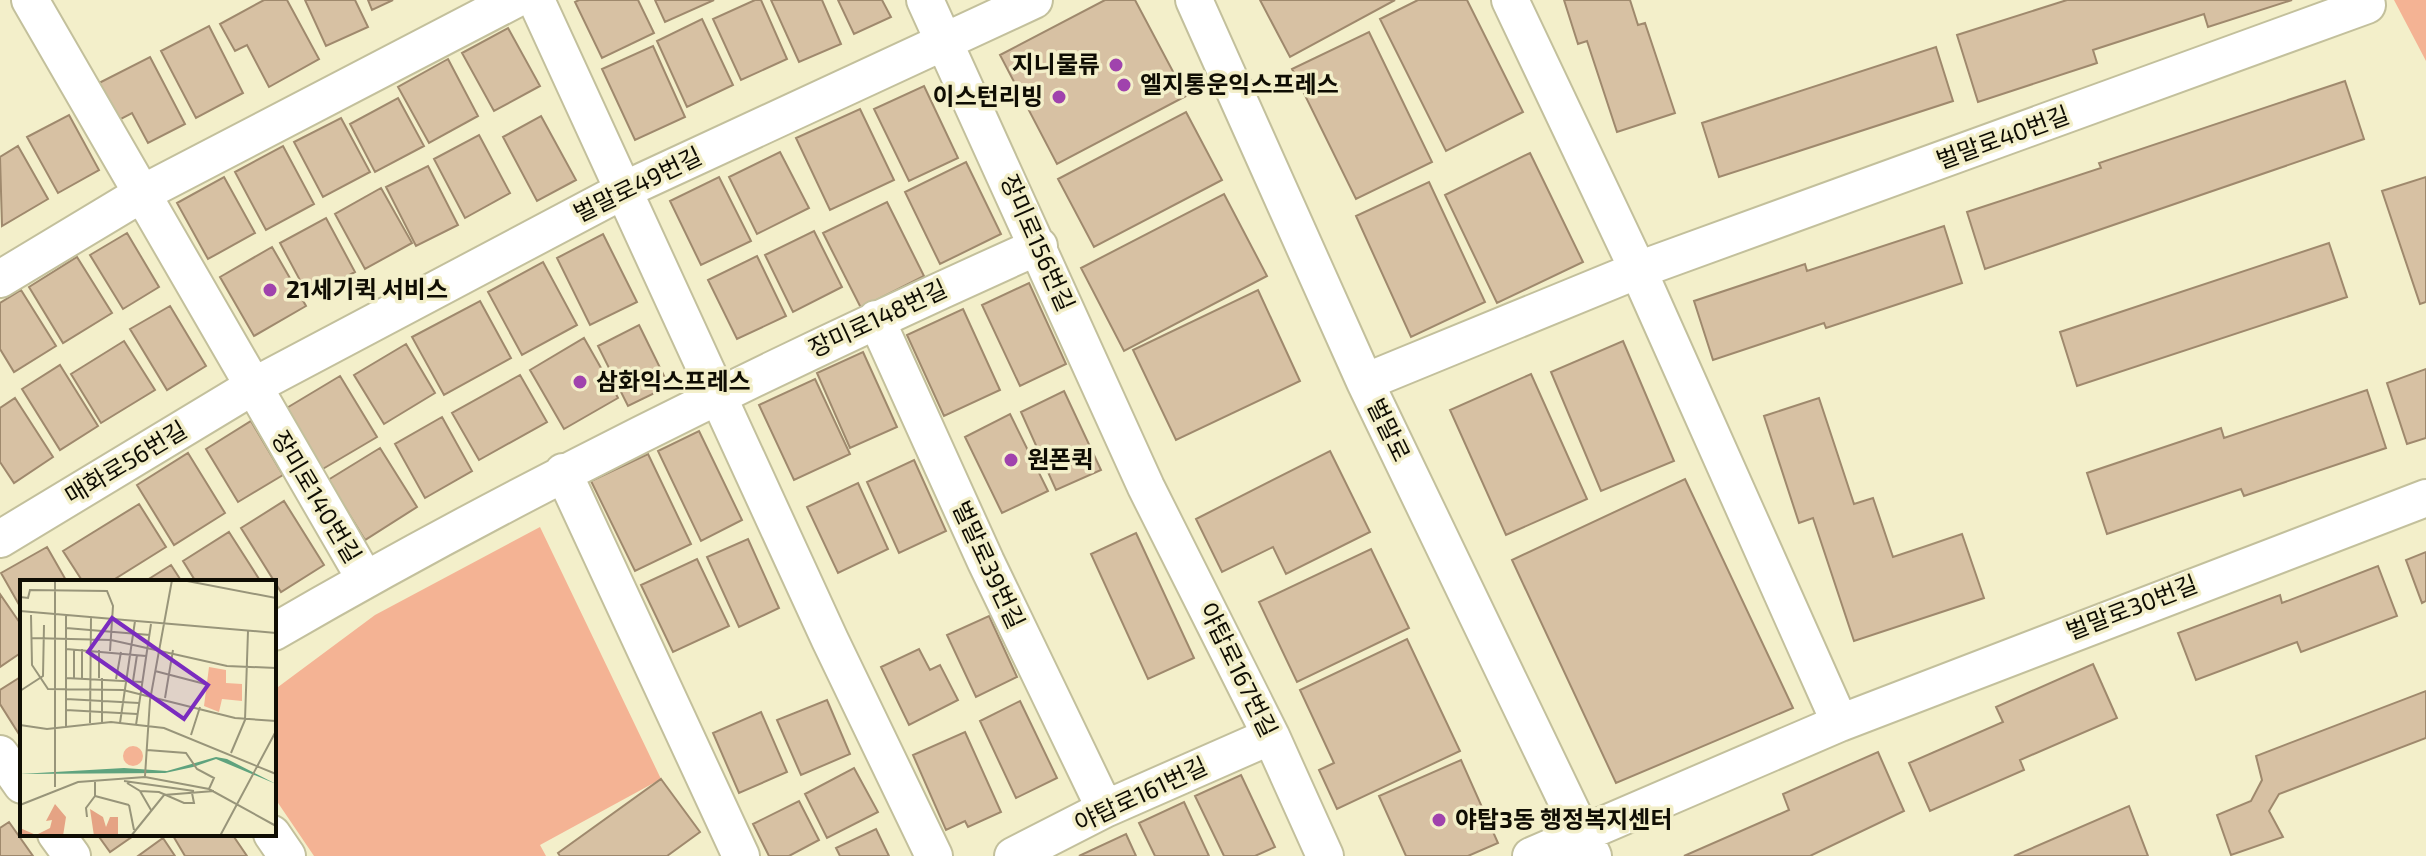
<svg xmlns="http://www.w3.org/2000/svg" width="2426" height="856" font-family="'Exo 2','Noto Sans KR',sans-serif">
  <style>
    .green { fill: #f4b394 }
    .building { fill: #d7c1a3; stroke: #9f896d; stroke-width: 2 }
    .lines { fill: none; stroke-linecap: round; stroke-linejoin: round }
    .minor-casing { stroke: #c3c09c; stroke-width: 40 }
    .minor { stroke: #fff; stroke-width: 36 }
    .poi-dot { fill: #a043ad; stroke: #f3efca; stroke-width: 3 }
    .labels { text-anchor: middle; stroke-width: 7; stroke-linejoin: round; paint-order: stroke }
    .poi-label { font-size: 24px; font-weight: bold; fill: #0f0d03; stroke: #f3efca; text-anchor: start }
    .street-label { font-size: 24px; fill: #0f0d03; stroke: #f3efca }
    .inset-road { fill: none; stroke: #98957a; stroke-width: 2 }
    .view { fill: #7b2cbf; fill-opacity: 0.15; stroke: #7b2cbf; stroke-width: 4 }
    .inset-edge { fill: none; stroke: #0f0d03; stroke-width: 4 }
  </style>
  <rect width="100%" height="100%" fill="#f3efca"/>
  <path class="green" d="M2394,0H2426V61Z
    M540,527L661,779L540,845L546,856H314L274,797V690L375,615Z"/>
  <path class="building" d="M264,0H287L319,59L269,87L247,45L235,51L220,24Z
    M305,0H355L368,27L326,46Z
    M368,0H393L372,10Z
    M579,0H638L654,33L602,58L575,2Z
    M655,0H714L665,22Z
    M755,0H761L787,59L741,80L713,19Z
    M771,0H822L841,44L799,62Z
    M838,0H882L891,17L854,34Z
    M1105,0H1135L1186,96L1057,164L1000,55Z
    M1260,0H1395L1290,57Z
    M1418,0H1467L1523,112L1446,151L1380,19Z
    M1564,0H1630L1638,25L1645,23L1675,113L1617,132L1587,41L1578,44Z
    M2067,0H2292L2208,27L2204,14L2093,50L2097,63L1978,102L1957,35Z
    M702,19L733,85L687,107L657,41Z
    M209,26L243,93L196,118L161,51Z
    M508,28L540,86L494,111L462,53Z
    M1369,32L1432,162L1356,199L1292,69Z
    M653,46L685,117L635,140L602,69Z
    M1936,47L1953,101L1719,177L1702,123Z
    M150,57L185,124L148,143L132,113L119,120L99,83Z
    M448,59L478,116L429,143L398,87Z
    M2345,81L2364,139L1985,269L1967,212L2101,168L2099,163Z
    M924,86L958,158L909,181L874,109Z
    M398,98L424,146L375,172L350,124Z
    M860,109L894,180L830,210L796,138Z
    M1186,112L1222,180L1094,247L1058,179Z
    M69,115L99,170L58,193L27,137Z
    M541,116L576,180L537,201L503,137Z
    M341,118L370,172L323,197L294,142Z
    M479,135L510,193L465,218L434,159Z
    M18,146L48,199L2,226L0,157Z
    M283,146L314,204L266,230L235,172Z
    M780,152L809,208L757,234L729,177Z
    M1530,153L1583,262L1497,303L1445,195Z
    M966,162L1001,234L940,264L905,192Z
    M428,166L458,225L416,246L386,187Z
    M224,177L255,233L208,259L177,203Z
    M719,177L751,241L701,265L670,201Z
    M2426,177V302L2420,304L2382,191Z
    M1429,182L1485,302L1411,337L1356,216Z
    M381,188L412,243L365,269L335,214Z
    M1224,194L1267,276L1124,351L1081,268Z
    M887,202L924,276L861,308L823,233Z
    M326,218L355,272L309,297L280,243Z
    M1944,226L1962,283L1826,328L1824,323L1713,360L1694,301L1805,264L1807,271Z
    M814,231L842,287L793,312L765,255Z
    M127,233L159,287L123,309L90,255Z
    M603,234L637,302L590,325L557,258Z
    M2329,243L2347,297L2077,386L2060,332Z
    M272,247L306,306L254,336L220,277Z
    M757,256L786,316L737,339L708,280Z
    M77,257L112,313L63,343L29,287Z
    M543,262L577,325L522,355L488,292Z
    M1029,283L1066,364L1020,386L982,305Z
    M21,290L56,346L14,372L0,349V303Z
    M1258,290L1300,381L1176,440L1133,350Z
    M480,301L511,358L444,395L412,337Z
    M170,306L206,366L167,390L130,329Z
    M963,309L1000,390L944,416L907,335Z
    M639,325L669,386L628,406L598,346Z
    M584,338L618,398L564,429L530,370Z
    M124,341L155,390L101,423L71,374Z
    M1623,341L1674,461L1601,491L1551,372Z
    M406,344L435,393L384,424L354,375Z
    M863,352L897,427L850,448L817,373Z
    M60,365L98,426L60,450L22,389Z
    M2426,369V438L2407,444L2387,383Z
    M1531,374L1587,499L1506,535L1450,410Z
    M520,375L547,422L479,460L452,413Z
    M340,376L377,437L321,470L285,409Z
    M815,379L850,454L794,480L759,405Z
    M2367,390L2386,448L2244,496L2241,489L2107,534L2087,473L2221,428L2224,438Z
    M1064,391L1101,470L1056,490L1021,412Z
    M15,398L53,457L14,483L0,462V408Z
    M1819,398L1854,504L1873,498L1893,557L1962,534L1984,598L1854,641L1813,518L1799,523L1764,416Z
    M1010,414L1048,491L1002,513L965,437Z
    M442,417L472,471L425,498L395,444Z
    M251,421L283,475L238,502L206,449Z
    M699,431L742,520L701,541L658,451Z
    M380,448L417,507L365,540L328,480Z
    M1330,451L1370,532L1286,574L1273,547L1222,572L1196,519Z
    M188,453L225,513L174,545L137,485Z
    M648,454L691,544L635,571L591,481Z
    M914,460L946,531L899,553L867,482Z
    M1685,479L1793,708L1616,783L1512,560Z
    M858,483L888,549L838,573L807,507Z
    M284,501L324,565L281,592L241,528Z
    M139,504L166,547L110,582H83L63,551Z
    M229,532L261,582H196L183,561Z
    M1136,533L1194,658L1148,679L1091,554Z
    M748,539L779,608L739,627L707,557Z
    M47,547L67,582H22V610L1,573Z
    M1371,549L1409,628L1297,682L1259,602Z
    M2426,552V601L2422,603L2406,560Z
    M697,559L729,626L673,652L641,585Z
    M171,565L182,582H144Z
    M2378,566L2397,616L2301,652L2297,642L2196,680L2178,633L2280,595L2282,603Z
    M0,594L22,626V652L0,667Z
    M989,616L1017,677L976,697L947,635Z
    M1407,639L1460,751L1337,809L1319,770L1334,763L1300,690Z
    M919,649L930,670L940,665L958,700L909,725L881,667Z
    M2093,664L2117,718L2020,760L2024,770L1930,811L1909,763L2003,722L1996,707Z
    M22,676V739L0,704V690Z
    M2426,691V738L2279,794L2269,811L2283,837L2231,855L2217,815L2251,801L2262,780L2256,756Z
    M827,700L850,754L801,775L777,720Z
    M1020,701L1057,778L1016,798L980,721Z
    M761,712L787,772L739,793L713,733Z
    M965,732L1001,812L968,827L965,821L946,830L913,755Z
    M1878,752L1904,811L1810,856H1684L1789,810L1783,794Z
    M1461,760L1498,843L1468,856H1406L1379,796Z
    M854,768L878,812L827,838L805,794Z
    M1241,775L1275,847L1255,856H1224L1195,796Z
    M661,779L700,832L667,856H560L558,853Z
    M799,801L819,840L789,856H769L753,824Z
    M1184,802L1209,856H1155L1139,823Z
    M2129,806L2148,856H2014Z
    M9,822L33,856H0V828Z
    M876,829L889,856H840L836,848Z
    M97,834H136L110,852Z
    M172,834H232L247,856H185Z
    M1126,834L1136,856H1079Z
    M163,838L175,856H138Z"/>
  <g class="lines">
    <g class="minor-casing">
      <path id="minor" d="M30,0L365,579
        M536,0L830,640L934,856
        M925,0L1146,487L1271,736L1325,856
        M1194,0L1365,382L1593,856
        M1510,0L1638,270L1840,723
        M0,279L143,193L514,0
        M876,319L986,562L1105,809
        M1365,382L1638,270L2367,5
        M563,472L741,856
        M0,539L252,387L624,190L1034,0
        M274,632C522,488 778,363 1039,246
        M0,754L22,785
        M56,834L72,856
        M272,834L287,856
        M1013,856L1105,809L1271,736
        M1531,856L1840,723L2426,498"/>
    </g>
    <use href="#minor" class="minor"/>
  </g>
  <g class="poi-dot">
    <circle cx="1116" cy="65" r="8"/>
    <circle cx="1124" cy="85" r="8"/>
    <circle cx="1059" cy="97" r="8"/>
    <circle cx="270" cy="290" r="8"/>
    <circle cx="580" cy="382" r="8"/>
    <circle cx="1011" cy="460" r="8"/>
    <circle cx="1439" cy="820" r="8"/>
  </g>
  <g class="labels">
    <g class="poi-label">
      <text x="1100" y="73" text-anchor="end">지니물류</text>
      <text x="1140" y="93">엘지통운익스프레스</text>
      <text x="1043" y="105" text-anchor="end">이스턴리빙</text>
      <text x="286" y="298">21세기퀵 서비스</text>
      <text x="596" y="390">삼화익스프레스</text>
      <text x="1027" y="468">원폰퀵</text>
      <text x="1455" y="828">야탑3동 행정복지센터</text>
    </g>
    <g class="street-label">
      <text transform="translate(2003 138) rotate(-20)" y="8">벌말로40번길</text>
      <text transform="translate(638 185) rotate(-26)" y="8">벌말로49번길</text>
      <text transform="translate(1037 243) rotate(66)" y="8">장미로156번길</text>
      <text transform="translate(878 319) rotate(-25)" y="8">장미로148번길</text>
      <text transform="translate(1388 430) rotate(64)" y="8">벌말로</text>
      <text transform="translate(126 463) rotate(-31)" y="8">매화로56번길</text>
      <text transform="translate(316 497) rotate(59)" y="8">장미로140번길</text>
      <text transform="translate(988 565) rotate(65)" y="8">벌말로39번길</text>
      <text transform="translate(2132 608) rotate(-21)" y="8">벌말로30번길</text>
      <text transform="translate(1238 670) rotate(64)" y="8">야탑로167번길</text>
      <text transform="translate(1141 795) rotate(-25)" y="8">야탑로161번길</text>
    </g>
  </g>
  <g transform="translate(20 580)">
    <rect width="256" height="256" fill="#f3efca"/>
    <path d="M189,87L206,90V103L222,104V121L202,119L199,132L184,126ZM103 176a10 10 0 1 1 20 0a10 10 0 1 1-20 0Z" fill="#f4b394"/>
    <path d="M35,224L46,237L43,256H0V248L16,255L30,248L32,240L26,241ZM70,229L83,237L86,247L90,237H98V256H74Z" fill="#e5a384"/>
    <path d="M196,177L207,179L256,204L196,179L173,187L145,193L0,194L104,188L147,191Z" fill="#5fa37e"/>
    <path class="inset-road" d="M162,0L256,18M0,17L8,18L10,10L87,11L93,26L90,71M0,31L256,53M11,35L12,85L28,109L103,110L215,138L256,141M1,42V73M46,48L130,55M11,58L91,60L207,86L256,88M46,69L126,76M54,69V98M62,69V98M135,91L185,104M46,98L122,102M79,98V70M96,99L101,72M113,101L117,75M0,111L23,96L24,45M145,118L153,70M46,119L119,123M46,130L117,134M82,142V98M70,143L71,37M100,143L115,41M0,145L27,149L91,142L144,148L256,194M116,145L131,44M46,147V36M171,155L180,127M127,170L166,173L177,189L194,198L189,209M211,173L225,140L228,51M125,196L130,120L152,0M104,201L174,211M107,203L120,211L131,230M35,207V0M120,211L139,212L164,223H174L172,213M75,216L109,225M0,225L58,202L125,197L189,209L256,246M109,225L114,250M67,237L66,228L75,216V201M111,256L144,215L194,211M200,256L256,151"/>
    <path class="view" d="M92,38L188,105L164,139L68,72Z"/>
    <rect width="256" height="256" class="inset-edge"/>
  </g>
</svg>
